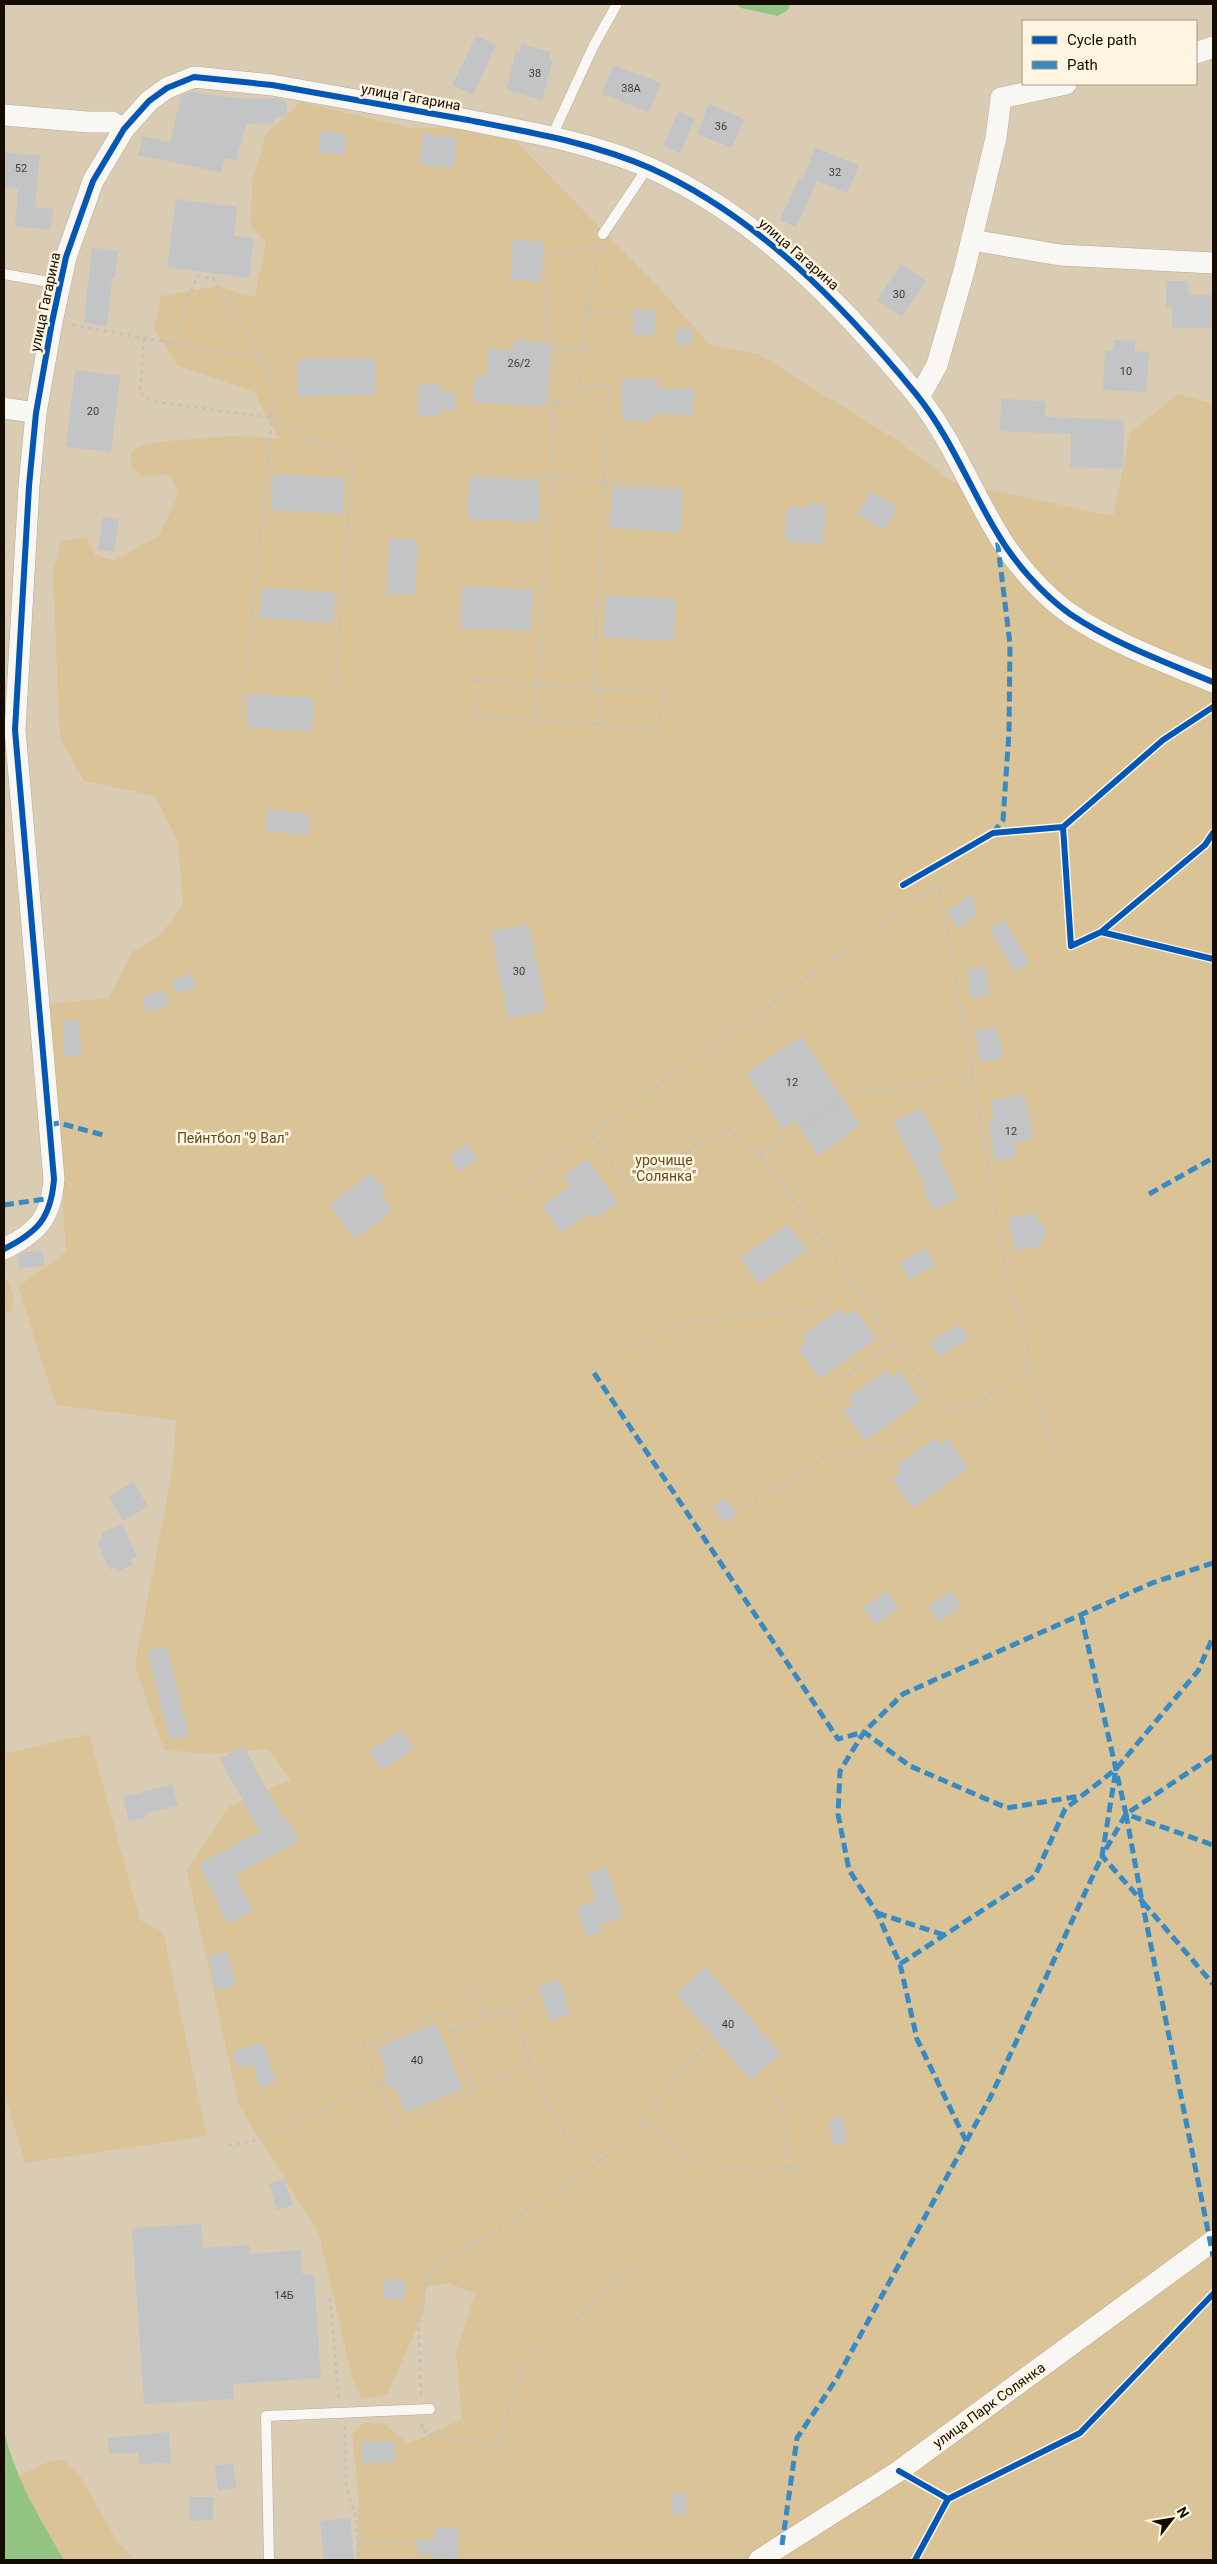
<svg xmlns="http://www.w3.org/2000/svg" width="1217" height="2564" font-family="Roboto,sans-serif">
  <style>
    .green { fill: #dac396 }
    .water { fill: #94c484 }
    .building { fill: #c3c4c6 }
    .lines { fill: none; stroke-linecap: round; stroke-linejoin: round }
    .lane-casing { stroke: #b5a995; stroke-width: 11 }
    .street-casing { stroke: #b5a995; stroke-width: 22 }
    .path { stroke: #c6c2ba; stroke-width: 3; stroke-dasharray: 4 4; stroke-linecap: butt }
    .lane { stroke: #f9f7f3; stroke-width: 10 }
    .street { stroke: #f9f7f3; stroke-width: 21 }
    .quiet { stroke: #378ac4; stroke-width: 5; stroke-dasharray: 10 5; stroke-linecap: butt }
    .cycleway-casing { stroke: #fff5e1; stroke-width: 9 }
    .cycleway { stroke: #0057b8; stroke-width: 6 }
    .labels { text-anchor: middle; stroke-width: 5; stroke-linejoin: round; paint-order: stroke }
    .number-label { font-size: 11px; fill: #403a32 }
    .street-label { font-size: 14px; fill: #150c00; stroke: #fff5e1 }
    .park-label { font-size: 14px; fill: #614c21; stroke: #fff5e1 }
  </style>
  <rect width="100%" height="100%" fill="#daccb2"/>
  <path class="green" d="M301,102L411,128L464,127L517,142L660,289L710,345L758,354L895,439L953,482L1113,516L1130,433L1178,394L1213,404V2560H357L359,2499L352,2435L363,2423H383L409,2444L462,2419L456,2352L475,2293L447,2283L426,2287L424,2312L387,2394L362,2399L352,2377L319,2234L239,2106L187,1871L228,1807L291,1780L268,1749L211,1754L164,1750L135,1665L173,1467L176,1420L56,1405L18,1287L66,1252L50,1004L109,998L132,952L159,937L183,904L178,842L155,796L84,781L60,738L53,572L61,542L86,536L95,555L114,561L159,535L179,493L168,474L142,477L132,467L131,453L140,445L167,441L242,435L279,439L254,392L177,365L154,328L161,296L217,286L255,297L266,242L251,225L252,181L266,134Z
    M4,1278L9,1282L13,1295L12,1310L4,1315Z
    M89,1734L140,1920L163,1932L207,2136L25,2163L4,2092V1754Z
    M62,2459L79,2474L117,2541L134,2560H64L40,2520L19,2476L48,2462Z"/>
  <path class="water" d="M736,4H790L788,10L778,16L741,8Z
    M4,2431C15,2478 40,2519 64,2560H4Z"/>
  <path class="building" d="M476,36L496,45L473,95L452,85Z
    M522,44L551,52L549,59L553,60L542,100L506,90L516,51L520,52Z
    M613,65L661,83L649,112L602,94Z
    M191,92L243,99L274,98L286,100L287,117H275V123L246,124L236,161L225,158L221,172L138,155L143,136L170,143L181,96Z
    M709,104L744,119L732,148L697,134Z
    M678,111L695,119L680,153L663,146Z
    M320,131L346,134L344,155L318,152Z
    M423,133L457,138L453,169L419,164Z
    M815,148L859,165L847,193L817,181L796,227L780,220L799,178L802,180Z
    M4,152L40,156L35,207L53,209L50,230L15,226L18,189L4,187Z
    M176,199L237,207L234,236L254,238L249,278L167,267Z
    M513,239L544,242L541,282L510,280Z
    M92,248L118,251L115,278H112L107,326L84,323Z
    M901,264L926,281L902,317L877,300Z
    M1166,281H1188V295H1213V328H1172V307H1166Z
    M634,309L656,311L654,336L632,334Z
    M677,328L693,329L692,345L675,344Z
    M514,340L551,343L546,407L473,402L475,376L487,377L489,348L513,350Z
    M1114,340L1135,341V351L1149,352L1146,392L1103,390L1105,350H1114Z
    M298,359H375L376,395L298,396Z
    M75,370L120,376L111,452L66,447Z
    M622,378L658,379V388L693,389V415L652,414L651,421L621,420Z
    M419,383L441,385V391L456,392L454,411L440,410L439,416L417,415Z
    M1001,399L1045,401V417L1124,420L1123,469L1070,467L1071,434L1000,431Z
    M273,474L345,478L343,514L271,510Z
    M469,477L540,481L538,522L467,519Z
    M612,486L683,490L681,532L610,528Z
    M871,491L898,507L884,530L857,514Z
    M809,503L826,504L823,544L785,541L787,507L808,508Z
    M103,517L119,520L114,552L98,550Z
    M390,538L418,540L415,595L386,594Z
    M462,586L533,590L531,631L460,628Z
    M261,588L335,592L333,623L260,618Z
    M606,595L676,599L674,641L603,637Z
    M248,694L314,698L312,731L247,728Z
    M267,809L311,815L308,836L265,830Z
    M972,893L976,915L959,928L947,912Z
    M1004,920L1030,963L1015,972L989,929Z
    M529,924L546,1011L508,1018L491,931Z
    M985,966L990,995L971,998L966,969Z
    M192,973L197,987L176,994L171,980Z
    M164,990L169,1005L147,1012L142,997Z
    M79,1020L81,1056H64L63,1021Z
    M997,1027L1003,1058L980,1062L975,1031Z
    M801,1036L860,1125L818,1156L795,1121L783,1129L746,1073Z
    M1025,1095L1033,1140L1014,1143L1016,1157L995,1161L988,1123L994,1122L990,1101Z
    M921,1108L943,1150L937,1153L958,1198L933,1210L923,1188L926,1186L893,1122Z
    M466,1143L478,1158L460,1172L449,1157Z
    M587,1159L618,1203L594,1219L589,1213L561,1233L542,1206L571,1186L563,1176Z
    M371,1173L386,1192L382,1196L393,1210L355,1239L329,1205Z
    M1037,1213L1038,1223L1044,1222L1047,1237L1041,1238L1042,1246L1014,1251L1008,1218Z
    M788,1224L807,1250L759,1284L740,1258Z
    M926,1248L935,1265L909,1280L900,1262Z
    M43,1251L44,1266L19,1268L18,1256L24,1252Z
    M841,1308L846,1315L855,1309L876,1339L820,1379L798,1349L807,1343L802,1336Z
    M960,1324L969,1339L939,1357L929,1342Z
    M887,1370L891,1377L900,1371L921,1401L865,1441L843,1411L853,1405L848,1398Z
    M935,1438L940,1445L948,1438L969,1468L913,1508L892,1479L901,1472L896,1466Z
    M134,1482L148,1507L123,1521L109,1496Z
    M726,1498L737,1514L724,1523L713,1507Z
    M122,1524L137,1557L130,1560L133,1565L117,1572L115,1567L110,1570L97,1542L103,1539L101,1533Z
    M887,1590L899,1608L875,1625L863,1608Z
    M951,1590L962,1606L939,1622L928,1607Z
    M166,1646L189,1735L170,1740L147,1651Z
    M401,1729L414,1749L382,1770L369,1751Z
    M243,1746L283,1819L287,1817L299,1841L235,1875L253,1911L228,1924L199,1864L260,1832L220,1759Z
    M172,1784L178,1806L145,1814L146,1817L129,1822L123,1797Z
    M607,1867L623,1918L599,1925L601,1932L586,1937L577,1907L596,1900L588,1873Z
    M227,1951L236,1985L216,1990L208,1956Z
    M706,1967L781,2054L751,2080L676,1994Z
    M554,1981H561L570,2015L549,2021L539,1986Z
    M436,2023L463,2089L405,2113L394,2086L389,2088L383,2074L387,2072L377,2048Z
    M263,2042L276,2082L260,2088L253,2064L238,2069L232,2052Z
    M843,2118L847,2142L833,2145L828,2120Z
    M284,2179L293,2205L277,2210L269,2184Z
    M201,2224L203,2248L249,2245L250,2254L301,2250L302,2274L314,2275L321,2378L233,2384L234,2399L144,2404L132,2228Z
    M385,2279L405,2281L404,2300L383,2299Z
    M169,2432L171,2463L139,2464L138,2453L109,2454L108,2438Z
    M394,2441L395,2462L362,2463L361,2442Z
    M233,2463L237,2488L218,2491L214,2466Z
    M671,2494H686L685,2514H671Z
    M189,2497H213V2520L190,2521Z
    M350,2518L354,2560H324L320,2521Z
    M435,2527L459,2528L457,2560H433L434,2555L418,2554V2539L434,2540Z"/>
  <g class="lines">
    <g class="lane-casing">
      <path id="lane" d="M552,136L594,45L617,4
        M603,234L648,167
        M4,274L60,284
        M269,2560L266,2416L430,2409"/>
    </g>
    <g class="street-casing">
      <path id="street" d="M1196,53L1213,47
        M4,115L88,122H112L124,129
        M972,240L1060,255L1213,263
        M919,397L937,365L964,271L996,138L1001,98L1066,84
        M4,408L36,413
        M4,1249C38,1232 51,1218 54,1179L15,730L29,486L36,413L52,322L66,257L93,181L124,129L149,101L167,88L194,77L272,85C337,97 403,108 468,120C529,132 593,143 650,168C757,216 843,305 916,394C950,436 969,486 996,531C1013,561 1042,594 1070,614C1113,643 1165,662 1213,682
        M759,2560L899,2471L1213,2241"/>
    </g>
    <path class="path" d="M587,309L629,316
      M72,325L262,359
      M144,338L140,393L151,401L272,418L353,460L334,698
      M173,344L197,276L213,278L270,373L272,418L241,724
      M553,349L583,350
      M580,385L609,386L593,688
      M555,402H551L554,341L547,332L549,252L599,248
      M469,474L682,486
      M476,680L662,693L659,729L474,716Z
      M535,720L555,402L578,404L587,309L600,247
      M597,725L600,688
      M760,1155L852,1092L887,1091L972,1074
      M494,1204L939,883L1010,1293L1028,1340L1030,1368C1014,1378 977,1409 959,1408C942,1407 930,1390 920,1378L770,1166L728,1128L627,1184L591,1134
      M611,1353L700,1319L815,1310L853,1283
      M1030,1368L1053,1451
      M808,1403L895,1343
      M741,1510L832,1453L893,1447L940,1416L958,1408
      M468,1977L485,2018
      M541,1993L510,2007C525,2045 550,2126 580,2152C585,2156 595,2158 602,2160
      M443,2012L476,2091L396,2124L363,2045Z
      M451,2032L510,2007
      M766,2081L783,2110L789,2168
      M474,2087L532,2062
      M639,2125L659,2126L673,2147L698,2164L751,2171L806,2166
      M228,2145L250,2142L386,2081
      M330,2298L339,2400
      M421,2395L418,2307L436,2261L478,2242L602,2160L631,2133L709,2040
      M422,2424V2431L498,2448L518,2379L526,2362L611,2289L642,2258
      M345,2426L346,2485L356,2518L359,2560
      M358,2542L418,2543"/>
    <use href="#lane" class="lane"/>
    <use href="#street" class="street"/>
    <path class="quiet" d="M993,833L1003,820L1009,732L1010,644L997,538
      M49,1125L59,1123L107,1136
      M1149,1194L1213,1158
      M4,1205L52,1198
      M594,1373L838,1739L864,1732L910,1766L1007,1808L1080,1796
      M1081,1615L1126,1814L1213,1845
      M1213,1756L1126,1814L1102,1856L1142,1901L1213,2256
      M1126,1814L1142,1901L1213,1984
      M877,1913L944,1935
      M900,1964L1035,1876L1065,1809L1116,1769
      M966,2141L917,2039L900,1964L877,1913L849,1870L838,1814L840,1771L864,1732L903,1694L1152,1583L1213,1563
      M782,2545L797,2438L837,2378L991,2096L1102,1856L1116,1769L1198,1671L1213,1637"/>
    <g class="cycleway-casing">
      <path id="cycleway" d="M1063,827L1071,946L1101,932L1205,845L1213,833
        M903,885L993,833L1063,827L1163,740L1213,707
        M1101,932L1213,959
        M4,1249C38,1232 51,1218 54,1179L15,730L29,486L36,413L52,322L66,257L93,181L124,129L149,101L167,88L194,77L272,85C337,97 403,108 468,120C529,132 593,143 650,168C757,216 843,305 916,394C950,436 969,486 996,531C1013,561 1042,594 1070,614C1113,643 1165,662 1213,682
        M899,2471L948,2499L1080,2433L1213,2294
        M915,2560L948,2499"/>
    </g>
    <use href="#cycleway" class="cycleway"/>
  </g>
  <g class="labels">
    <g class="number-label">
      <text x="535" y="77">38</text>
      <text x="631" y="92">38А</text>
      <text x="721" y="130">36</text>
      <text x="21" y="172">52</text>
      <text x="835" y="176">32</text>
      <text x="899" y="298">30</text>
      <text x="519" y="367">26/2</text>
      <text x="1126" y="375">10</text>
      <text x="93" y="415">20</text>
      <text x="519" y="975">30</text>
      <text x="792" y="1086">12</text>
      <text x="1011" y="1135">12</text>
      <text x="728" y="2028">40</text>
      <text x="417" y="2064">40</text>
      <text x="284" y="2299">14Б</text>
    </g>
    <g class="street-label">
      <text transform="translate(411 97) rotate(10)" y="5">улица Гагарина</text>
      <text transform="translate(799 254) rotate(41)" y="5">улица Гагарина</text>
      <text transform="translate(45 302) rotate(-78)" y="5">улица Гагарина</text>
      <text transform="translate(989 2405) rotate(-36)" y="5">улица Парк Солянка</text>
    </g>
    <g class="park-label">
      <text x="233" y="1143">Пейнтбол "9 Вал"</text>
      <text x="664" y="1165">урочище<tspan x="664" dy="16">"Солянка"</tspan></text>
    </g>
  </g>
  <rect width="1217" height="2564" fill="none" stroke="#150c00" stroke-width="10"/>
  <rect x="1022" y="20" width="175" height="65" fill="#fff5e1" stroke="#a19887"/>
  <rect x="1032" y="36" width="25" height="8" fill="#0057b8" stroke="#a19887"/>
  <text x="1067" y="45" font-size="15" fill="#150c00">Cycle path</text>
  <rect x="1032" y="61" width="25" height="8" fill="#378ac4" stroke="#a19887"/>
  <text x="1067" y="70" font-size="15" fill="#150c00">Path</text>
  <g transform="translate(1172 2519) rotate(59)" stroke="#fff5e1" stroke-width="4" paint-order="stroke">
  <path d="M0-4L9 19L0 12L-9 19Z" fill="#150c00"/>
  <text y="-8" font-size="14" font-weight="bold" text-anchor="middle" fill="#150c00">N</text>
  </g>
</svg>
